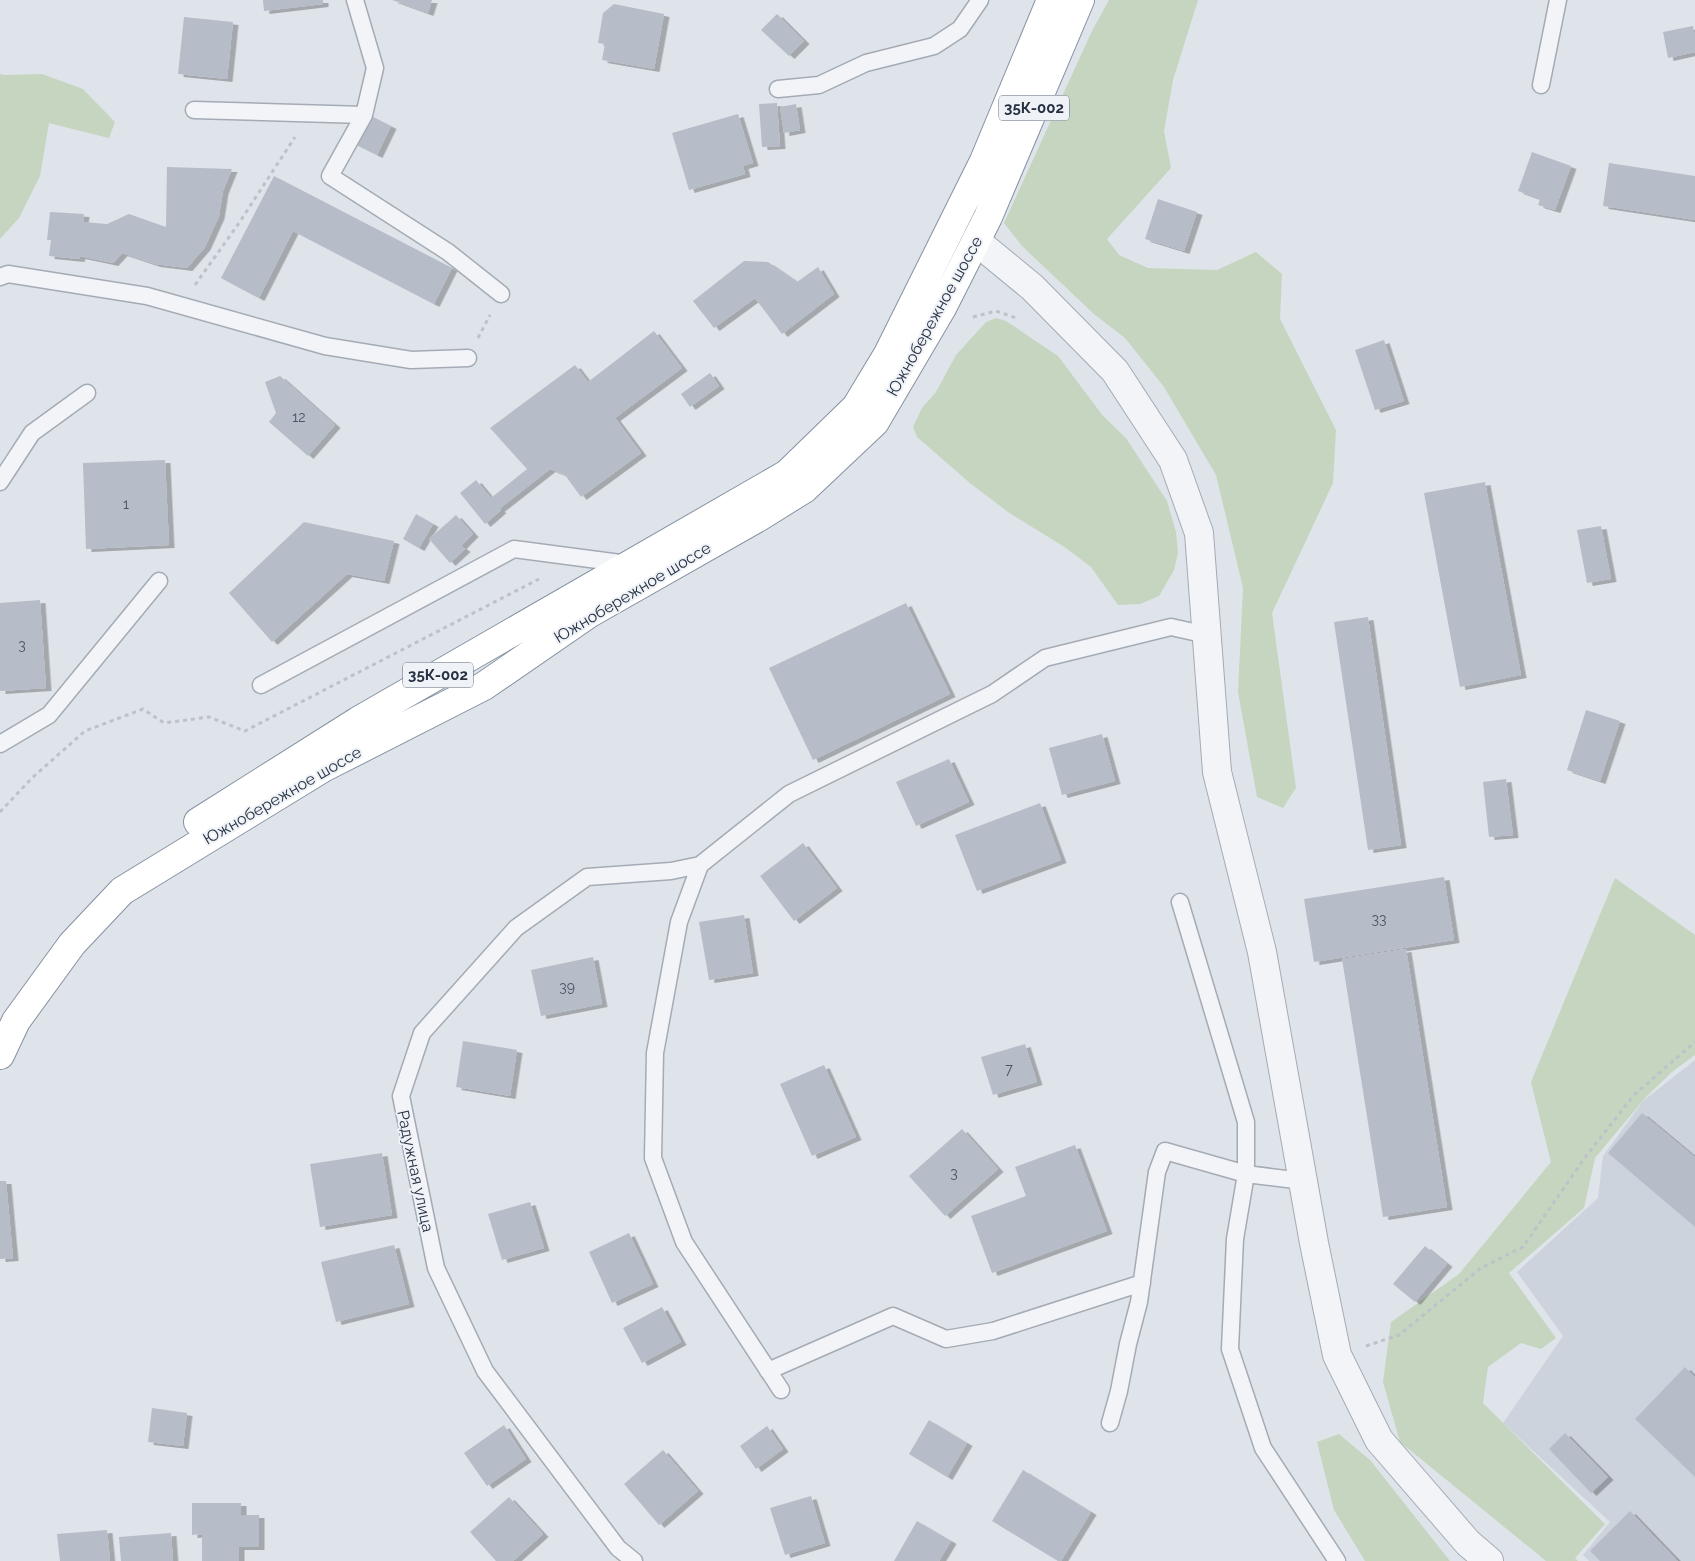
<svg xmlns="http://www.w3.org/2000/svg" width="1695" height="1561" font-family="Raleway,sans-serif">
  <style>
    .built { fill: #cdd3dc }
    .green { fill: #c5d5c0 }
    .building { fill: #b6bdc8; filter: url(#shadow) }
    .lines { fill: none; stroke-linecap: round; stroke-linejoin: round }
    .service-casing { stroke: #a4abb5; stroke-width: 19 }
    .minor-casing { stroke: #a4abb5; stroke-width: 30 }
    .trunk-casing { stroke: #8591a2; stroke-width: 30 }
    .path { stroke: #bec1c9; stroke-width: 3; stroke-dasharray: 4 4; stroke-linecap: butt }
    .service { stroke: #f3f4f8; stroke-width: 16 }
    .minor { stroke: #f3f4f8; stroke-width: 28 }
    .trunk { stroke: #fff; stroke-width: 28 }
    .labels { text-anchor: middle; stroke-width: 4; stroke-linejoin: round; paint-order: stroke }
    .number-label { font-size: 14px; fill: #4b5464 }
    .shield { fill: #eff3f7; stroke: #636b79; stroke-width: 1 }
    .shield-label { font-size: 15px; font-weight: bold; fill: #273143 }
    .street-label { font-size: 16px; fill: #273143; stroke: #eff3f7 }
  </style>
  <defs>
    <filter id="shadow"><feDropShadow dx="5.5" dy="3" stdDeviation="0" flood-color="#0004"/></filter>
  </defs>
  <rect width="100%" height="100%" fill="#dfe4ea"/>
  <path class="built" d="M1695,1060V1561H1589L1583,1555L1610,1522L1503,1423L1563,1336L1517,1272L1598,1198L1603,1156L1643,1101Z"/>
  <path class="green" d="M1109,0H1198L1173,80L1164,131L1171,168L1107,239L1119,255L1148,268L1217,270L1256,252L1282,274L1280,319L1336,430L1333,483L1272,613L1296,788L1283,808L1257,797L1238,692L1243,588L1216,475L1164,387L1125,338L1095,315L1022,246L1004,223L1092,31Z
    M0,74L4,75L42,74L83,89L115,122L109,138L49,123L40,176L19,218L0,239Z
    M996,318L1006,321L1058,356L1103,416L1126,438L1167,501L1176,532L1178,553L1174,570L1159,596L1140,604L1118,605L1091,567L1066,548L1008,512L971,484L917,437L913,427L922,408L936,392L956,355L986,322Z
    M1615,878L1695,935V1055L1672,1072L1646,1097L1595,1158L1584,1208L1509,1273L1556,1338L1541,1349L1521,1343L1488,1367L1483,1403L1605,1524L1575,1558L1578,1561H1546L1400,1442L1383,1382L1391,1322L1459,1274L1551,1162L1531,1082Z
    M1339,1434L1370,1460L1450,1561H1365L1334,1510L1317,1442Z"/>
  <path class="building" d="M263,0H323V4L264,11Z
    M392,0H432L428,13Z
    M614,4L664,14L654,69L602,60L605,44L598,43L603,13Z
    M777,14L804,41L789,56L761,30Z
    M184,17L233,22L227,79L178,74Z
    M1693,26L1695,37V52L1668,58L1663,32Z
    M777,103L780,146L762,147L759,104Z
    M796,104L800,130L784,133L780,107Z
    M367,114L391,126L377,155L353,143Z
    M738,114L753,163L743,166L745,174L689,190L672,133Z
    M1532,152L1571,166L1555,210L1538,205L1540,199L1518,191Z
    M1609,163L1695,176V220L1603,206Z
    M167,167L232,169L223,191L219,216L205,247L187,268L155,264L122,253L113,263L80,256L79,259L49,256L51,240H47L50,212L84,214L83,222L107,224L129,214L166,227Z
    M274,176L452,268L434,304L293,231L259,298L221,278Z
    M1158,199L1197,212L1184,251L1145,239Z
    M744,261L768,262L797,282L818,267L834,294L782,334L755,298L714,328L693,301Z
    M654,331L682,368L615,418L641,453L581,497L565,475L550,469L499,509L501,510L485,524L460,493L476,480L491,498L527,469L490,428L575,365L588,382Z
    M1384,340L1404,401L1375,410L1355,350Z
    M710,373L719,386L690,407L681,394Z
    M280,376L335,425L308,456L269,422L276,413L265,382Z
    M165,460L169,545L86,549L83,463Z
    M1485,482L1521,675L1460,687L1424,493Z
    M416,514L433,524L419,548L403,539Z
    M456,515L473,534L461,546L465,549L450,563L429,539Z
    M304,522L394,541L384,581L347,574L272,642L229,593Z
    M1601,526L1611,579L1587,583L1577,530Z
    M40,600L46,688L0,691V603Z
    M906,603L950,694L813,760L769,668Z
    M1368,617L1401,845L1368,850L1334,622Z
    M1586,710L1620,721L1600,781L1567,770Z
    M1102,734L1115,781L1062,795L1049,748Z
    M949,759L969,802L916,826L896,782Z
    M1506,779L1513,835L1489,837L1483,782Z
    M1040,803L1061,860L977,891L955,835Z
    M803,843L837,888L794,921L760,876Z
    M1444,877L1454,940L1314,962L1304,899Z
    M744,915L753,973L709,980L699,922Z
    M1406,949L1447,1207L1383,1217L1342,959Z
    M593,957L602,1004L541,1016L531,970Z
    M463,1041L517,1050L510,1096L456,1087Z
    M1025,1044L1037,1082L993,1095L981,1057Z
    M824,1065L856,1137L812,1156L780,1084Z
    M1642,1113L1695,1157V1227L1608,1153Z
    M962,1129L998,1169L945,1216L909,1176Z
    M1075,1145L1107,1231L992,1273L971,1216L1026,1196L1015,1167Z
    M382,1153L392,1215L320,1227L310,1164Z
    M0,1181H6L13,1258L0,1259Z
    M530,1202L544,1248L502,1260L488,1214Z
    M629,1233L653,1284L612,1303L589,1252Z
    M394,1245L409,1304L336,1322L321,1262Z
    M1425,1246L1447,1264L1415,1302L1393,1284Z
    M662,1307L681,1342L642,1363L623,1328Z
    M1685,1367L1695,1377V1477L1635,1419Z
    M152,1408L187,1413L183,1446L148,1442Z
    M929,1420L967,1443L947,1477L909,1454Z
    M504,1425L526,1459L487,1486L464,1453Z
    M767,1426L783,1449L756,1469L740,1446Z
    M1565,1433L1608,1477L1591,1493L1549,1449Z
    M663,1450L698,1491L659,1525L624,1484Z
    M1023,1470L1091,1512L1061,1561H1058L992,1521Z
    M811,1496L825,1543L785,1555L770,1508Z
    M509,1497L543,1534L513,1561H496L470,1532Z
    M192,1503H241V1515H259V1547H239V1561H202V1534L192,1535Z
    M1630,1511L1678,1561H1600L1590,1551Z
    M917,1521L951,1541L939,1561H894Z
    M107,1530L110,1561H60L57,1534Z
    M171,1533L173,1561H121L119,1537Z"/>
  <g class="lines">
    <g class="service-casing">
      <path id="service" d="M1541,85L1558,0
        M778,89L819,85L866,63L934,46L960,29L980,0
        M194,110L364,115L375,68L355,0
        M364,115L330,176L448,252L501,294
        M0,277L8,274L147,296L325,346L411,360L468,358
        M0,482L32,433L87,393
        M261,685L514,549L628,564
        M0,744L49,715L159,581
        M1180,902L1246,1122V1174L1235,1239L1230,1349L1263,1448L1337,1561
        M768,1371L893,1316L946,1339L993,1331L1142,1283
        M781,1390L684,1242L653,1158L655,1053L679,922L700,865L789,794L992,694L1045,658L1171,627L1207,635
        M1110,1423L1119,1391L1128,1344L1139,1302L1157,1172L1165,1151L1246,1174L1303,1181
        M634,1561L618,1548L485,1371L436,1268L401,1096L422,1033L516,928L587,877L671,871L700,865"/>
    </g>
    <g class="minor-casing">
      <path id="minor" d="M976,241L1032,287L1115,371L1173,460L1199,533L1217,772L1262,952L1314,1243L1337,1355L1379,1440L1468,1543L1489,1561"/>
    </g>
    <g class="trunk-casing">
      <path id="trunk" d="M198,822L358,721L787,474L856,407L888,354L984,161L1051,0
        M0,1055L16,1021L72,944L122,891L323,768L484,686L590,613L759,517L804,489L875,422L942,308L988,217L1080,0"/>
    </g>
    <path class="path" d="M195,285L239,223L295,137
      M973,317L996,311L1019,319
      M478,338L490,315
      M0,812L32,778L85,731L143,709L164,723L209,717L245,731L539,579
      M1366,1346L1399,1335L1481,1268L1523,1247L1586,1156L1634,1095L1695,1042"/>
    <use href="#service" class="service"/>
    <use href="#minor" class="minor"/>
    <use href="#trunk" class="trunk"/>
  </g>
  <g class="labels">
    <g class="number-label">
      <text x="299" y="422">12</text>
      <text x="126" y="509">1</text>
      <text x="22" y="650">3</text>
      <text x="1379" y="924">33</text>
      <text x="567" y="992">39</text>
      <text x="1009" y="1074">7</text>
      <text x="954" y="1178">3</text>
    </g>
    <g class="shield">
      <rect x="999" y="95.5" width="70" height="25" rx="4"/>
      <rect x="403" y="662.5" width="70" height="25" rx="4"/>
    </g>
    <g class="shield-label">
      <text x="1034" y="113">35К-002</text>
      <text x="438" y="680">35К-002</text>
    </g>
    <g class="street-label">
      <text transform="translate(934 316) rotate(-61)" y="6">Южнобережное шоссе</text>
      <text transform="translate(632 592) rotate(-31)" y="6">Южнобережное шоссе</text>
      <text transform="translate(282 795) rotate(-30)" y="6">Южнобережное шоссе</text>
      <text transform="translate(416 1171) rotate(78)" y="6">Радужная улица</text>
    </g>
  </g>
</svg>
